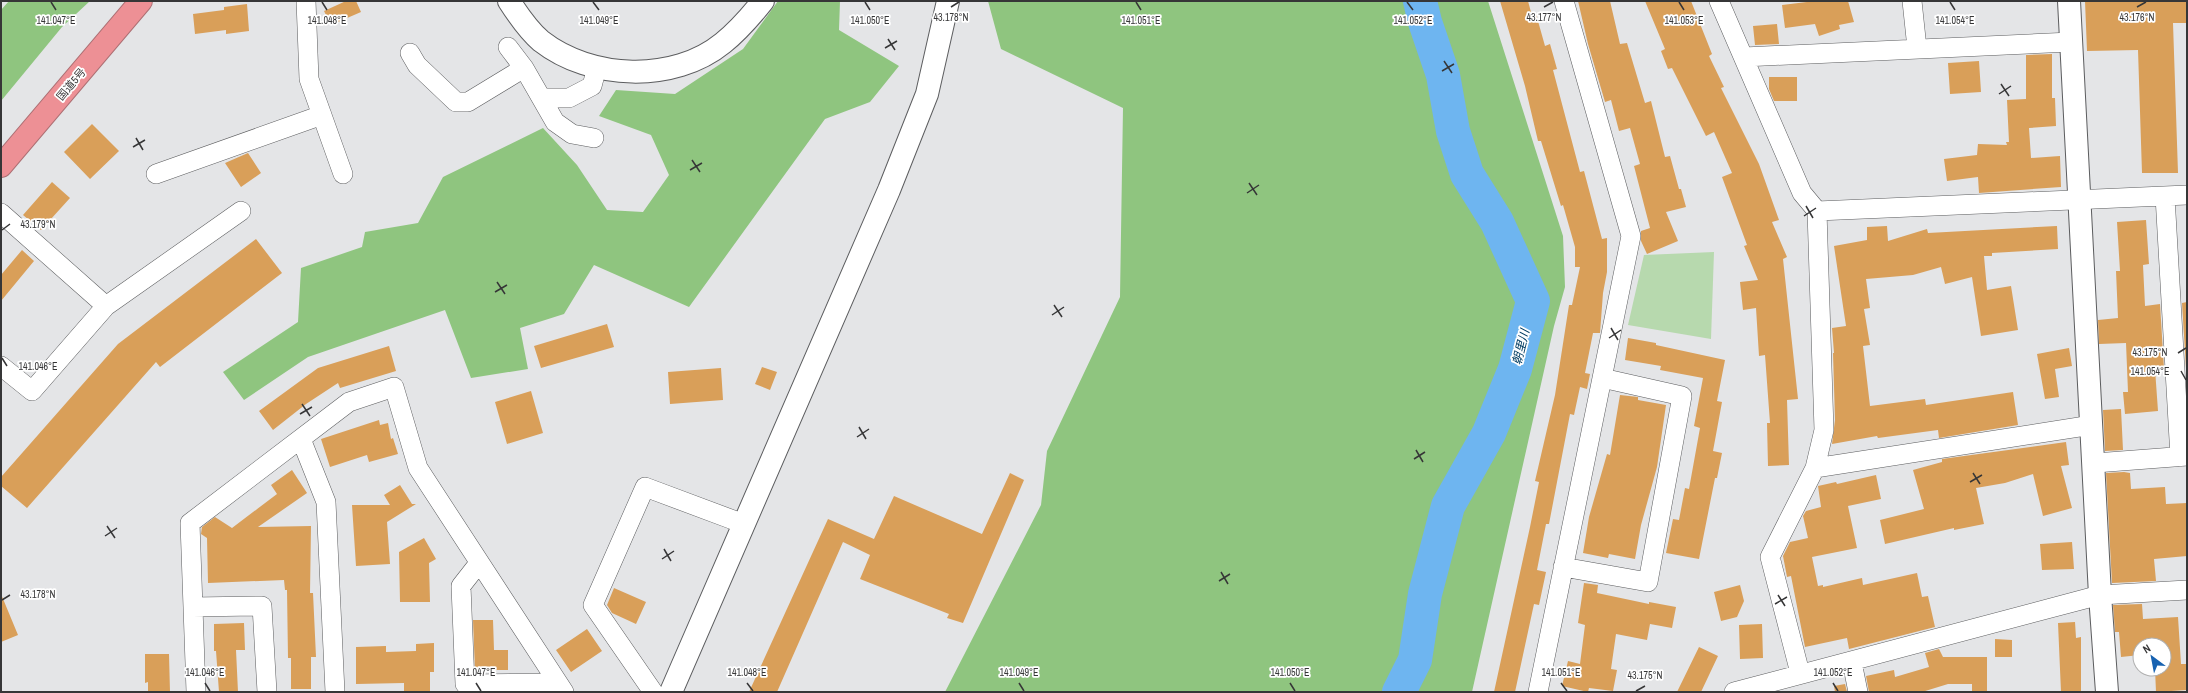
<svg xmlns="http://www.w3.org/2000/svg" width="2188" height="693" font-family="'Archivo Narrow','Noto Sans JP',sans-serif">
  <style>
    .green { fill: #b7d9ae }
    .forest { fill: #8fc57f }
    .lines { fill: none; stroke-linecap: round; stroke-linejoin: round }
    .river { stroke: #6eb5f0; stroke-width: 34 }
    .building { fill: #d99f59 }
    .street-casing { stroke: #5c5d5f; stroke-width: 20 }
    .secondary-casing { stroke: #5c5d5f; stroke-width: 24 }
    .highway-casing { stroke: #ad7074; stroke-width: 24 }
    .street { stroke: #fff; stroke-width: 19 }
    .secondary { stroke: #fff; stroke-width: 22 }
    .highway { stroke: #ed9095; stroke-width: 22 }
    .ticks { fill: none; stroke: #363637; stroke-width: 1.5 }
    .labels { text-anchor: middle; stroke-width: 3.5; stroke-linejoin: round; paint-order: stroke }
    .street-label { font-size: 11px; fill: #363637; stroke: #fff }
    .water-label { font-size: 12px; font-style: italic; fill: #013c61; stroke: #fff }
    .ticks-label { font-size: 10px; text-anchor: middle; fill: #363637; stroke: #fff; stroke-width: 3.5; stroke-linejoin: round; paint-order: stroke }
  </style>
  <rect width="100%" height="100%" fill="#e4e5e7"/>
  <path class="green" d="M1714,252L1711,339L1628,325L1644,255Z"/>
  <path class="forest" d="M9,1H90L62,27L1,101V10Z
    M778,1H840L839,30L899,66L870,102L825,119L689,307L594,265L564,314L520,328L528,369L471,378L445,310L308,357L244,400L223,372L298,322L301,268L362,247L365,232L418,223L443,177L543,128L577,165L607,210L643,212L669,175L651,135L599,116L616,90L675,94L743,49Z
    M988,1H1488L1563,236L1565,287L1554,326L1472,692H945L1041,505L1047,451L1120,297L1123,108L1001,49Z"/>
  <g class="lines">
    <path class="river" d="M1399,692L1415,660L1425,594L1448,506L1489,433L1515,369L1533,301L1497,222L1467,174L1453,131L1443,75L1425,22L1420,1"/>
  </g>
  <path class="building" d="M346,1H356L361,12L331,25L324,11Z
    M1500,1H1528L1532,16L1536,14L1545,46L1550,44L1557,69L1553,70L1580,172L1584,171L1602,239L1607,238V272L1603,293L1600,333H1593L1585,373L1590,374L1587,389L1580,387L1574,415L1570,414L1549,524H1546L1537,570L1546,572L1539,605L1534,604L1515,692H1494L1530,527L1539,482L1535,481L1555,395L1569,305H1572L1580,267H1575V247L1563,205L1561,206L1541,141H1538L1525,86Z
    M1578,1H1610L1620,44L1627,43L1645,103L1651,101L1665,157L1670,156L1679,189H1681L1686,207L1666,212L1678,241L1647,254L1641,241V231L1650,228L1634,166L1640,164L1630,128L1619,131L1611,100L1605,102L1588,44Z
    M1645,1H1691L1712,54L1709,56L1724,87L1721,88L1759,164L1779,220L1772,222L1787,257L1783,259L1798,399L1787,400L1789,465L1768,466L1767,423H1770L1765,355L1759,356L1756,308L1743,310L1740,282L1758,280L1744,246L1747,245L1722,177L1732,173L1714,132L1706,136L1672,68L1668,69L1661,51L1665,49Z
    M1815,1H1848L1854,22L1839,25L1840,29L1819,36L1815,24L1785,28L1782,5Z
    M2085,1H2187V23H2173L2178,173H2142L2138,50L2087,51Z
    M247,4L249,31L226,34V30L195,34L193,14L224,10V7Z
    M1777,24L1779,44L1755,45L1753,26Z
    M2052,54V98H2055L2056,126L2029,128L2031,158L2060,156L2061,187L1979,193L1978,177L1947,181L1944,159L1977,155L1978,144L2007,145L2006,142H2009L2007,100L2026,99V55Z
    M1979,61L1981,92L1950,94L1948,63Z
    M1769,77H1797V101H1774L1769,89Z
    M92,124L119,151L90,179L64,152Z
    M248,153L261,173L241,187L225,163Z
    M52,182L70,198L41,230L23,215Z
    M2146,220L2149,264L2143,265L2145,306L2160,304L2164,369H2155L2158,411L2125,414L2123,392H2128L2126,343L2099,344L2098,320L2118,318L2116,271H2120L2117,222Z
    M1887,226L1888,241L1927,229L1928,233L2057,226L2058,249L1992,253V256H1984L1987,290L2011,286L2018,330L1981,336L1972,277L1945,284L1941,267L1913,275L1866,279L1870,308L1864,309L1870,345L1863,346L1870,406L1925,399L1926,405L2013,392L2018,425L1939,438L1938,430L1878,438L1877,436L1832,444L1835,420L1833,353H1834L1832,328L1846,326L1834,246L1867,240V227Z
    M256,239L282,273L160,367L156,362L27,508L1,486V477L118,344Z
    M22,250L34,261L1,301V275Z
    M2187,302V368H2186L2182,303Z
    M607,324L614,347L541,368L534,346Z
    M1628,338L1656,343V345L1725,360L1717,401L1722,402L1713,451L1722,453L1717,478H1715L1699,559L1666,553L1673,519L1679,520L1685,488L1689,489L1700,428L1694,426L1703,378L1660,370L1661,366L1625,360Z
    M389,346L396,371L340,388L338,383L306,404L273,430L259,411L318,368Z
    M2069,348L2072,366L2055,369L2059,397L2045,399L2037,354Z
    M762,367L777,372L770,390L755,384Z
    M721,368L723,400L670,404L668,372Z
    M531,391L543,433L507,444L495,402Z
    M1620,395L1638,397V400L1666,405L1657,467L1641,525L1635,559L1609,554L1608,558L1583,553L1589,517L1607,454L1610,455Z
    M2121,409L2123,450L2105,451L2103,410Z
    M379,420L380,425L388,423L391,439L393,438L398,454L369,462L367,455L330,467L321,439Z
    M2066,442L2069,465L2061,466L2072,508L2043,516L2033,474L2005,483L1976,488L1984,524L1954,530V528L1885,544L1880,520L1924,509L1913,470L1942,462V459Z
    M292,470L307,493L258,527L311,526L310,593H313L316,657H311V689H291V658H288L287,590H285L284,580L208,583L207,538L201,534L202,527L215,517L232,528L277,494L271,485Z
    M2124,472L2130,473L2131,489L2165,487L2166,504L2187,503V556L2154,559L2156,581L2112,583L2106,473Z
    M1010,473L1024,480L963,623L947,618L949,614L860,579L870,555L843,542L777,692H749L828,519L874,539L894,496L982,534Z
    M1876,475L1881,499L1848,506L1857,548L1812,557L1818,586L1823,585V587L1862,578L1863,585L1917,573L1922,597L1928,596L1935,627L1849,649L1847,638L1805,647L1791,576L1787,577L1783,556L1790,542L1808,538L1803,516L1806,511L1821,507L1818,486L1836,482L1837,484Z
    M400,485L412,504H416L387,522L390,564L356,566L352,505H390L384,495Z
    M424,538L436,559L429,563L430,602H400L399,552Z
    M2072,542L2074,569L2042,570L2040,544Z
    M1584,583L1598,585L1597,593L1649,604V602L1676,607L1672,628L1650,624L1647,640L1616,634L1611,669L1617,670L1613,691L1589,688L1588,692L1562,686L1568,661L1580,664L1585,625L1578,623Z
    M1740,585L1744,601L1737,617L1721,621L1714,592Z
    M614,588L646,602L636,624L612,613L607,605Z
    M1,594L18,635L1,642Z
    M2142,604L2143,619L2178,617L2181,664H2187V690L2156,692L2155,669H2164V645H2140V655L2121,657L2119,632H2115L2113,605Z
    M473,620H493L494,650H508V670H475Z
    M2075,622L2076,638L2081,637V692H2061L2058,623Z
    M244,623L245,650H236L238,692H219L216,651H214V624Z
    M1762,624L1763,658L1740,659L1739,625Z
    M587,629L602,651L571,672L556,650Z
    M1995,639L2012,640V657H1995Z
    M434,643V672H430V692H404V683L356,684V647L386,646V652L416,651V644Z
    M1699,647L1718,656L1701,692H1677Z
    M1939,649L1943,657H1987V692H1972V684H1948L1922,692H1869L1866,676L1894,670L1895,677L1929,667L1925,653Z
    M145,654H169L170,692H148V682L145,683Z
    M1845,684L1847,692H1835L1834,686Z"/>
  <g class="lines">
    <g class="street-casing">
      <path id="street" d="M306,1L309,79L343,174
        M1719,1L1802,193L1817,211L1824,430L1815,468L1770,557L1800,673
        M1912,1L1917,48
        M508,47L524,68L555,122L572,134L594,138
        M410,53L417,65L456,102H468L524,68
        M1744,57L2071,42
        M542,98H569L592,86L597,67
        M156,174L322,115
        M2165,196L2180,457
        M1817,211L2187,195
        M1,213L106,306
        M1,366L32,391L106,306L241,211
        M301,439L326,502L335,692
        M2095,463L2187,456
        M1815,468L2092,425
        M479,563L461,586L465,684L557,683
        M1563,567L1648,582L1682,396L1602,378
        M193,607L262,606L267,692
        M1852,662L1858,692
        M196,692L190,523L349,402L394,387L418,468L564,692
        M653,692L593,605L645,487L744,524
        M1538,692L1631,236L1564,1
        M1734,692L2100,595L2187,590"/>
    </g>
    <g class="secondary-casing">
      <path id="secondary" d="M509,1C518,15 528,30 541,41C591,80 674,83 723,43C738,31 751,16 763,1
        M2069,1L2100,595L2107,692
        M671,692L889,190L927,94L948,1"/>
    </g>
    <g class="highway-casing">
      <path id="highway" d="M1,166L141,1"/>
    </g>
    <use href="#street" class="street"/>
    <use href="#secondary" class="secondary"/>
    <use href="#highway" class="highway"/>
  </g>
  <path class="ticks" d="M51,2L56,10M322,2L327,10M593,2L599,10M865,2L870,10M1136,2L1141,10M1407,2L1413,10M1679,2L1684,10M1950,2L1955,10M951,7L959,2M1544,7L1553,2M2137,7L2146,2M888,39L895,50M885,48L897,41M1444,61L1452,73M1442,71L1454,64M2001,84L2009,96M1999,94L2011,86M136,138L143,150M133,147L145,140M692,160L700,172M690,170L702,163M1249,183L1257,195M1247,193L1259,185M1806,206L1813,218M1804,216L1816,208M2,230L10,224M497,282L505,294M495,292L507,285M1054,305L1062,317M1052,315L1064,307M1611,328L1618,340M1609,338L1621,330M2178,353L2186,348M2,358L7,366M2181,371L2186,380M302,404L310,416M300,414L312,407M859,427L866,439M857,437L869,429M1416,450L1423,462M1414,459L1425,452M1973,473L1980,484M1970,482L1982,475M107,526L115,538M105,536L117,528M664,549L671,561M662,559L674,551M1221,572L1228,584M1219,581L1230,574M1778,595L1785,606M2,600L10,595M1775,604L1787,597M205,683L210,691M476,683L481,691M747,683L753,691M1019,683L1024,691M1290,683L1295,691M1561,683L1567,691M1833,683L1838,691M1636,691L1645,686"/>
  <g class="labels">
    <g class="street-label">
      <text transform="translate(71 84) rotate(-50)" y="4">国道5号</text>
    </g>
    <g class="water-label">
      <text transform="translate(1521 347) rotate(-76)" y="4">朝里川</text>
    </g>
  </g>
  <g class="ticks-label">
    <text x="2137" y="21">43.176°N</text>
    <text x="951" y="21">43.178°N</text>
    <text x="1544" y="21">43.177°N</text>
    <text x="1141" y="24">141.051°E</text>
    <text x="1684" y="24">141.053°E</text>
    <text x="56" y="24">141.047°E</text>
    <text x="327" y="24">141.048°E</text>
    <text x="599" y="24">141.049°E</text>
    <text x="870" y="24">141.050°E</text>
    <text x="1413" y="24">141.052°E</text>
    <text x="1955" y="24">141.054°E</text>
    <text x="38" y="228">43.179°N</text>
    <text x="2150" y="356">43.175°N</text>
    <text x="38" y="370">141.046°E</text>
    <text x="2150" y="375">141.054°E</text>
    <text x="38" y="598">43.178°N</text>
    <text x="205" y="676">141.046°E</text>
    <text x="476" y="676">141.047°E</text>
    <text x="747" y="676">141.048°E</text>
    <text x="1019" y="676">141.049°E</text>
    <text x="1290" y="676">141.050°E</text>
    <text x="1561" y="676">141.051°E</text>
    <text x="1833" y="676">141.052°E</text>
    <text x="1645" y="679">43.175°N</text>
  </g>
  <rect width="2188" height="693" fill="none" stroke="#363637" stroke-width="4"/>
  <g transform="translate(2152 657) rotate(328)"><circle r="19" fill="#ffffff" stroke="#afafaf"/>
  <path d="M0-3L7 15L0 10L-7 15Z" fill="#1762b1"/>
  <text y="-6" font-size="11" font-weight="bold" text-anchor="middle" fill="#363637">N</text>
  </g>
</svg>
